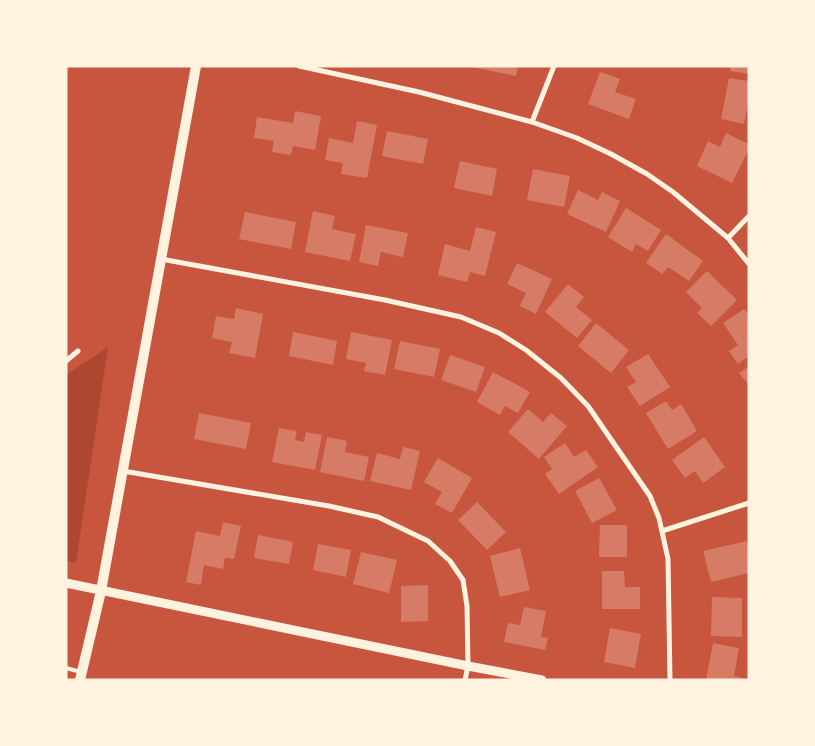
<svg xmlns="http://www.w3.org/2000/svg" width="815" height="746" font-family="'Noto Serif',serif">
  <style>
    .green { fill: #ae4732 }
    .building { fill: #d67c66 }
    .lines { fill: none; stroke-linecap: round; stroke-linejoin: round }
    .service { stroke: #fff3e0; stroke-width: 4 }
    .minor { stroke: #fff3e0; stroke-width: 5 }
    .tertiary { stroke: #fff3e0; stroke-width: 9 }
    .secondary { stroke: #fff3e0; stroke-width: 10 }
  </style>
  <rect width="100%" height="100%" fill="#c8553d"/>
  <path class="green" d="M108,347L76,563L66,561V375Z"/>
  <path class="building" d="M471,66H518L516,76L471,67Z
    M731,66H749V74L730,71Z
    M600,72L620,79L615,92L636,99L629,119L588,104Z
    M729,78L749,81V104H748L744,124L721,119Z
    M295,111L321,116L315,150L293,146L291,155L272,152L274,141L254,138L257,117L293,123Z
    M357,121L377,125L367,178L341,174L343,163L325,160L329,138L353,143Z
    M387,131L428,139L423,164L382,156Z
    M726,133L749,144V149L732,183L697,166L708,141L720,147Z
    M460,161L497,169L492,196L454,188Z
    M533,169L570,176L564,207L527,200Z
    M578,190L598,200L602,192L620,201L606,232L567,214Z
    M626,208L661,230L648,251L636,244L632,252L608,237Z
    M313,211L335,216L332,229L356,234L350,261L305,252Z
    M245,212L296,222L291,249L239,239Z
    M366,225L408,233L403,257L381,252L378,266L359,262Z
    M476,227L496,232L485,276L470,272L467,282L438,275L445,244L470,251Z
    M666,234L703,261L689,281L668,267L662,274L646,263Z
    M517,263L552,279L536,314L520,306L526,293L507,284Z
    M707,271L737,300L711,326L697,313L702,308L686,292Z
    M568,284L584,297L576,307L592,320L577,338L545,312Z
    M236,308L263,314L255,358L229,353L232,342L212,338L216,316L234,319Z
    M744,309L749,315V356L738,364L729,351L738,345L723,323Z
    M596,323L629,350L611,373L578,346Z
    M293,332L337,341L333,365L289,356Z
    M351,332L392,340L385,375L364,371L366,363L346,359Z
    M400,341L440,349L434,377L394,369Z
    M648,354L670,387L640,406L627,387L636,382L626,367Z
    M450,355L485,367L476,392L441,380Z
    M749,366V385L739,373Z
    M493,372L530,392L518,413L505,406L500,415L477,402Z
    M666,401L672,410L681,404L697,431L668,449L646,413Z
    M528,409L543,422L551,413L567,426L539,459L508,432Z
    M199,413L251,423L246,449L194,439Z
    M279,428L297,431L295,440L304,442L306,432L322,435L315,470L272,462Z
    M327,437L347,441L345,452L369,457L364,481L320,472Z
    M704,437L725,467L703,483L695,471L685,478L672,460Z
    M565,443L574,457L586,450L598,467L559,494L545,474L552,469L544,457Z
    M403,447L420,451L411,490L370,481L377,453L400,459Z
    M438,458L472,478L452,513L435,504L442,492L424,482Z
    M599,478L617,510L592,523L575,491Z
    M477,502L506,532L487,550L458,520Z
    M223,522L241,526L234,559L225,558L223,569L204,565L201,585L186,582L196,531L220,536Z
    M600,525H627V557H599Z
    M258,535L293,542L289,564L254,558Z
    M747,541L749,550V573L711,582L703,551Z
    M318,544L351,550L346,577L313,570Z
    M520,548L530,590L500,597L490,556Z
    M361,552L397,560L389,593L353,584Z
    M602,571H624L625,587H640V609H602Z
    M428,585V621L401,622V586Z
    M712,597L742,598V637L711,636Z
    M524,607L546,611L541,637L548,638L545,650L504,642L508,623L520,625Z
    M610,628L641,634L635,668L604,662Z
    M713,643L739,648L734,676L743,678V680H706Z"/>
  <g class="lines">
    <path class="service" d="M66,668L81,672"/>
    <path class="minor" d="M299,66L419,92L532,122L577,138L611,154L647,174L673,192L728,238L749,264
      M532,122L554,66
      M728,238L749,216
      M161,259L385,300L461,317L499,333L526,350L561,378L588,406L650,496L659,518L668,559L670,680
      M66,361L78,351
      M123,471L329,506L378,517L428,541L450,561L463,580L467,606L468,666L465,680
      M662,531L749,503"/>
    <path class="tertiary" d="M66,583L468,666L542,680"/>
    <path class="secondary" d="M80,680L101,591L196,66"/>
  </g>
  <rect width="815" height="746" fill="none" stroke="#fff3e0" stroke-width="135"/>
</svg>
